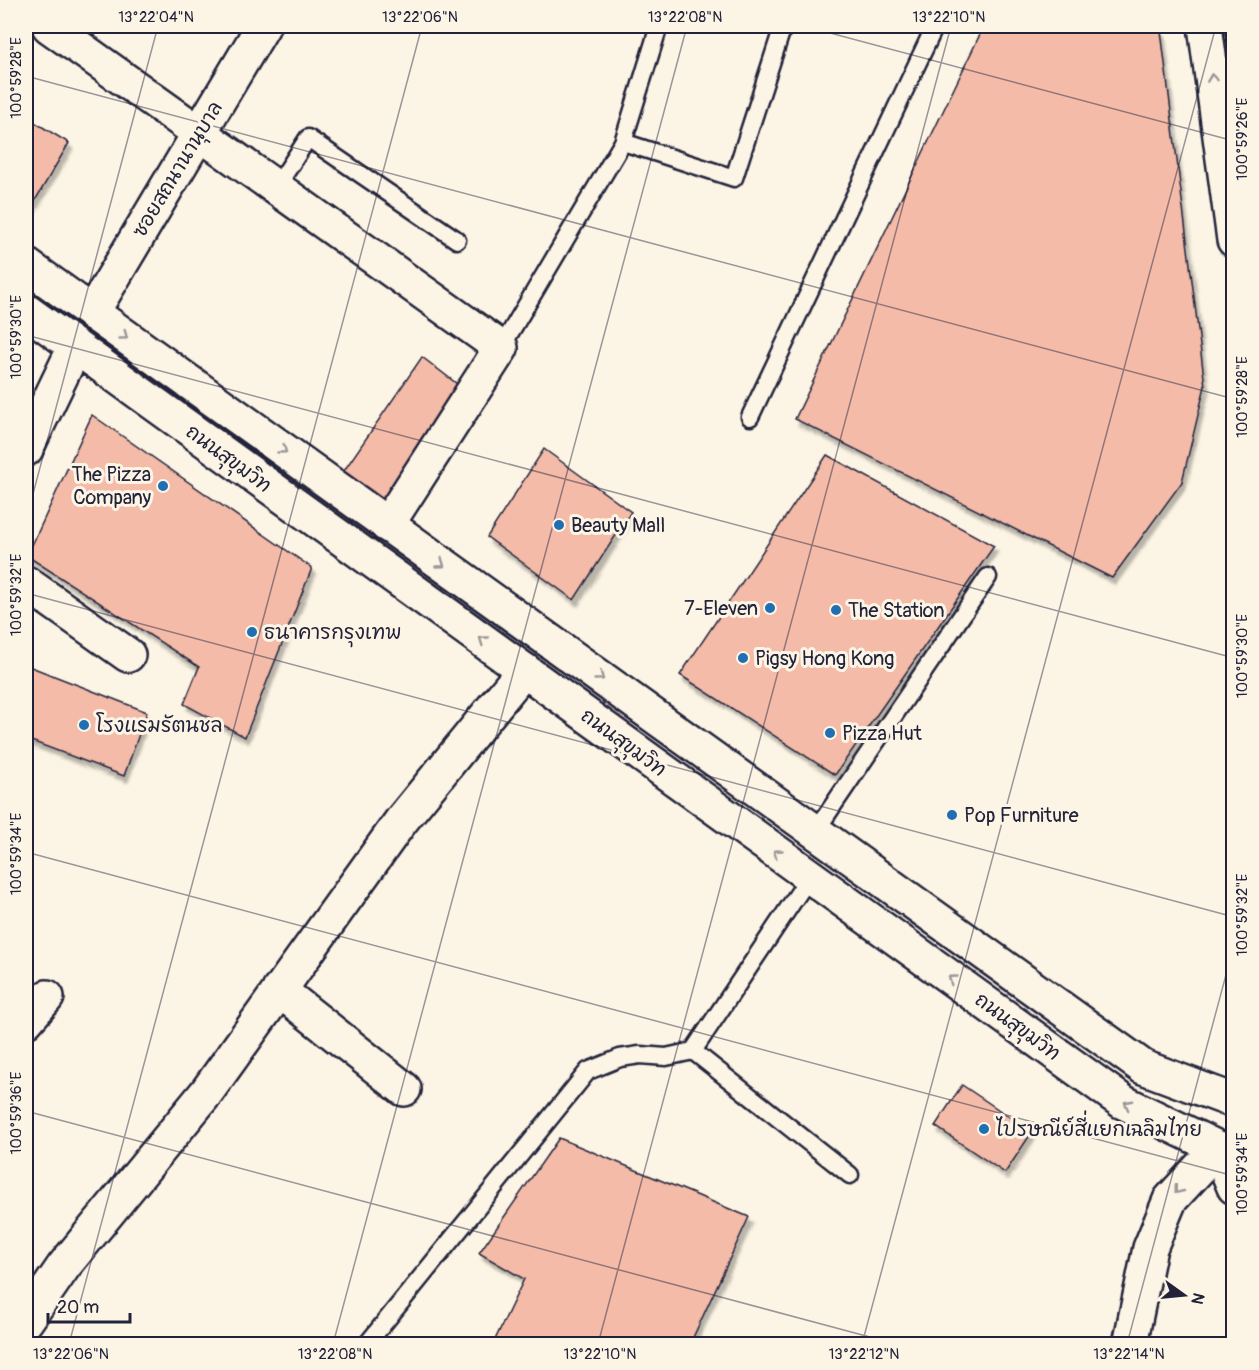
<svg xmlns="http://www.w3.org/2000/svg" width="1259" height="1370" font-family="Pangolin,'Playpen Sans Thai',sans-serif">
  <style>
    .building { fill: #f3bba8; stroke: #22223b; stroke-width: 1.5; filter: url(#shadow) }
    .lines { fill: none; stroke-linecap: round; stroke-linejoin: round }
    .service-casing { stroke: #22223b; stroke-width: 21 }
    .minor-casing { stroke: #22223b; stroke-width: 38 }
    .tertiary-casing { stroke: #22223b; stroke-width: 38 }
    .primary-casing { stroke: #22223b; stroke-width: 38 }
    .service { stroke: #fcf5e5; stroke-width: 16 }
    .minor { stroke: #fcf5e5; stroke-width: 33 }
    .tertiary { stroke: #fcf5e5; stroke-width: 33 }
    .primary { stroke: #fcf5e5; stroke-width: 33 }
    .oneway { stroke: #9a9698 }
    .ticks { fill: none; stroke: #22223b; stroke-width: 1.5; stroke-opacity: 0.45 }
    .poi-dot { fill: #1f6fb2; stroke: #fcf5e5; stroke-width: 2 }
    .labels { text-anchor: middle; stroke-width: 6; stroke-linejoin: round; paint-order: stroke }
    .street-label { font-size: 20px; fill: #22223b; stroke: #fcf5e5 }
    .poi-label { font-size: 20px; fill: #22223b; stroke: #fcf5e5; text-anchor: start }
    .neatline { fill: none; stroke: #22223b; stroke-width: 2 }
    .ticks-label { font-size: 15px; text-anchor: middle; fill: #22223b }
  </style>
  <defs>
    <filter id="shadow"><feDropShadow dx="3.5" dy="6" stdDeviation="1.5" flood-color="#0004"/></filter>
  </defs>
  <rect width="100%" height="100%" fill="#fcf5e5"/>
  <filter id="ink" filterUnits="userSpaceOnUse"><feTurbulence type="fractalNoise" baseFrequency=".0167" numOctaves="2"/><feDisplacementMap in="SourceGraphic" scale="12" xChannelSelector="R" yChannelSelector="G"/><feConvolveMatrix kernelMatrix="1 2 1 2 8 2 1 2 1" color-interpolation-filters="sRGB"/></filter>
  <g filter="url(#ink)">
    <path class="building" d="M984,26H1148L1161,31L1205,386L1182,482L1112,578L795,419Z
      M26,117L69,143L26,216Z
      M422,357L465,390L386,505L343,472Z
      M92,415L312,568L245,737L184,704L199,667L27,556Z
      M544,449L631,512L574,600L487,537Z
      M827,455L994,546L835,775L680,675Z
      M26,665L147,712L124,776L26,739Z
      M962,1085L1032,1132L1005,1173L935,1126Z
      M559,1138L749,1217L690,1344H493L524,1279L479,1253Z"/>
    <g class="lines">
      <g class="service-casing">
        <path id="service" d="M623,142L734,178L783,26
          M277,186L308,138L457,240
          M501,348L623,142L659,26
          M750,417L935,26
          M815,832L988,577
          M693,1051L850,1175
          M367,1344L588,1071L620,1058L640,1055L666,1057L693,1051L810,876"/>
      </g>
      <g class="minor-casing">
        <path id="minor" d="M49,26L501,348L387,525
          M92,313L263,26
          M26,449L75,347
          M26,583L128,655
          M279,990L404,1089
          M26,1021L47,997
          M26,1321L64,1266L206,1093L401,821L524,670"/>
      </g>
      <g class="tertiary-casing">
        <path id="tertiary" d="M1205,26L1234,240
          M1130,1344L1150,1248L1170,1200L1218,1148"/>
      </g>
      <g class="primary-casing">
        <path id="primary" d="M26,265L1143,1067L1234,1101
          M26,311L1123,1102L1218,1148L1234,1152
          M1218,1148L1234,1187"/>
      </g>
      <use href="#service" class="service"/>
      <use href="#minor" class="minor"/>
      <use href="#tertiary" class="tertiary"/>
      <use href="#primary" class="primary"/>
    </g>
    <defs><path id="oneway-chevron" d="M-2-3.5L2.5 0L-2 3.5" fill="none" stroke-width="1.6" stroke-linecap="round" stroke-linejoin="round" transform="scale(1.5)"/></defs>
    <g class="oneway">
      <use href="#oneway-chevron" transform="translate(1212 78) rotate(-98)"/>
      <use href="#oneway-chevron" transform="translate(124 336) rotate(36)"/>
      <use href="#oneway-chevron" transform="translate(283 450) rotate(36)"/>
      <use href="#oneway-chevron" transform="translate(441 564) rotate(36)"/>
      <use href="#oneway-chevron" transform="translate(483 640) rotate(-144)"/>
      <use href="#oneway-chevron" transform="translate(600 677) rotate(36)"/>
      <use href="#oneway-chevron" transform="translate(777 853) rotate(-144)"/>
      <use href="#oneway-chevron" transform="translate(952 979) rotate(-144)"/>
      <use href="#oneway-chevron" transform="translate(1128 1104) rotate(-152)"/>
      <use href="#oneway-chevron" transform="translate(1178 1190) rotate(129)"/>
    </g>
  </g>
  <path class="ticks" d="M804,26L1234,141M26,76L1234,399M26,335L1234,658M26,520L158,26M26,593L1234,917M26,852L1234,1176M26,1111L896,1344M69,1344L422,26M333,1344L687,26M598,1344L951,26M862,1344L1216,26M1127,1344L1234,945"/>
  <g class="poi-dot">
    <circle cx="163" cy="486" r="6"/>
    <circle cx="559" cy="525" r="6"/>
    <circle cx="770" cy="608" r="6"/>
    <circle cx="836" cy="610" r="6"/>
    <circle cx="252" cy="632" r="6"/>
    <circle cx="743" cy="658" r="6"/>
    <circle cx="84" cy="725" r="6"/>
    <circle cx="830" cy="733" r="6"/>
    <circle cx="952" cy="815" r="6"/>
    <circle cx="984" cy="1129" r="6"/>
  </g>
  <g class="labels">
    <g class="street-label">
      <text transform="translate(177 169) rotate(-59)" y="7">ซอยสถนานานุบาล</text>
      <text transform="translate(229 458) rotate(36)" y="7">ถนนสุขุมวิท</text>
      <text transform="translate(624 742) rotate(36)" y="7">ถนนสุขุมวิท</text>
      <text transform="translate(1018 1026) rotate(36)" y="7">ถนนสุขุมวิท</text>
    </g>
    <g class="poi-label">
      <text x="151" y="481" text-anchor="end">The Pizza<tspan x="151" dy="23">Company</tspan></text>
      <text x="571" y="532">Beauty Mall</text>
      <text x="758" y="615" text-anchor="end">7-Eleven</text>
      <text x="848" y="617">The Station</text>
      <text x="264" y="639">ธนาคารกรุงเทพ</text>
      <text x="755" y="665">Pigsy Hong Kong</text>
      <text x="96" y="732">โรงแรมรัตนชล</text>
      <text x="842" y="740">Pizza Hut</text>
      <text x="964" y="822">Pop Furniture</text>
      <text x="996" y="1136">ไปรษณีย์สี่แยกเฉลิมไทย</text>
    </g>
  </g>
  <rect width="1259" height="1370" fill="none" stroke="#fcf5e5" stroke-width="66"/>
  <g transform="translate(1184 1295) rotate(105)" stroke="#fcf5e5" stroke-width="4.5" paint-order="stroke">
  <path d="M0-4.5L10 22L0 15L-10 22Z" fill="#22223b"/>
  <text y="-9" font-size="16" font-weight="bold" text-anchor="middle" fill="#22223b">N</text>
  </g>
  <path d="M48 1313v9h82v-9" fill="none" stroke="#22223b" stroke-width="3"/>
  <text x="57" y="1313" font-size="18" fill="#22223b" stroke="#fcf5e5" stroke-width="4.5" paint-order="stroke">20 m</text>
  <rect x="33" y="33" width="1193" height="1304" class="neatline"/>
  <g class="ticks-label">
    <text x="156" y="22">13°22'04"N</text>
    <text x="420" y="22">13°22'06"N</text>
    <text x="685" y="22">13°22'08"N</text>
    <text x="949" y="22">13°22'10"N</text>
    <text transform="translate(16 78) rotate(-90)" y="5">100°59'28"E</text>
    <text transform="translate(1242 139) rotate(-90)" y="5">100°59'26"E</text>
    <text transform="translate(16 337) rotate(-90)" y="5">100°59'30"E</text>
    <text transform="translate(1242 397) rotate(-90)" y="5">100°59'28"E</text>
    <text transform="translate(16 595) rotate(-90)" y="5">100°59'32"E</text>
    <text transform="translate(1242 656) rotate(-90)" y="5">100°59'30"E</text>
    <text transform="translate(16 854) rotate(-90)" y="5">100°59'34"E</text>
    <text transform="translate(1242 915) rotate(-90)" y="5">100°59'32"E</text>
    <text transform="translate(16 1113) rotate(-90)" y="5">100°59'36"E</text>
    <text transform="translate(1242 1174) rotate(-90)" y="5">100°59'34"E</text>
    <text x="71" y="1359">13°22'06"N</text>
    <text x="335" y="1359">13°22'08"N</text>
    <text x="600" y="1359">13°22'10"N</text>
    <text x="864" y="1359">13°22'12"N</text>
    <text x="1129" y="1359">13°22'14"N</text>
  </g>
</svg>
